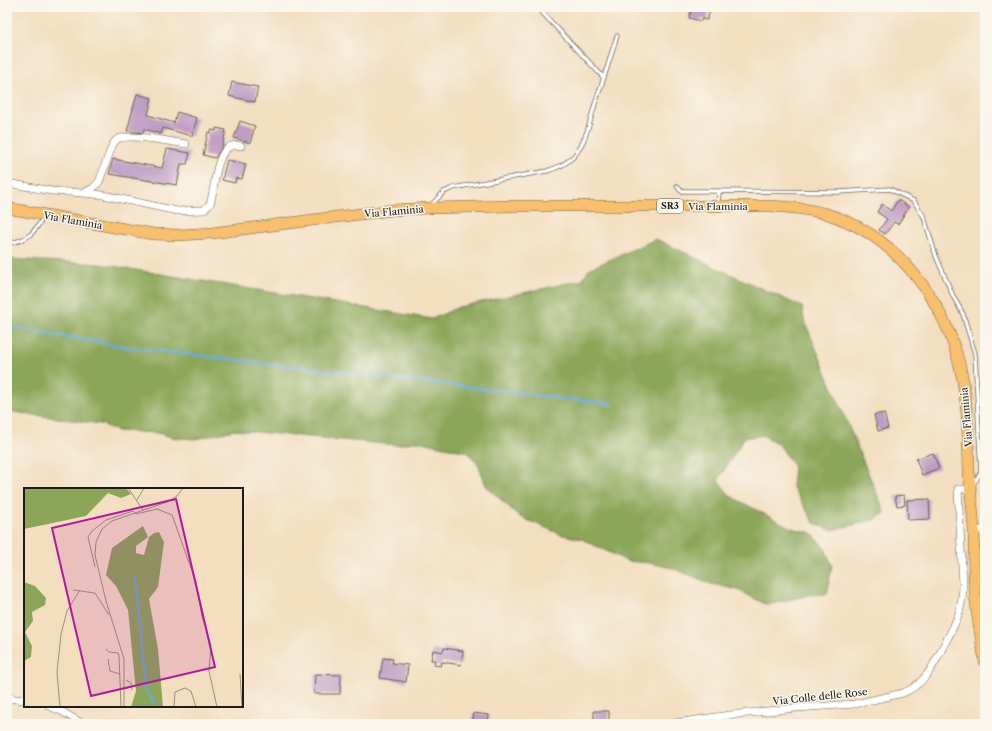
<svg xmlns="http://www.w3.org/2000/svg" width="992" height="731" font-family="'Libre Caslon Text',serif">
  <style>
    .forest { fill: #8ba658; stroke: #54613a }
    .lines { fill: none; stroke-linecap: round; stroke-linejoin: round }
    .stream { stroke: #67aadb; stroke-width: 2.5 }
    .building { fill: #c09cc5 }
    .service-casing { stroke: #676055; stroke-width: 5 }
    .minor-casing { stroke: #676055; stroke-width: 8 }
    .primary-casing { stroke: #676055; stroke-width: 12 }
    .service { stroke: #fff; stroke-width: 3.5 }
    .minor { stroke: #fff; stroke-width: 7 }
    .primary { stroke: #f8bf6c; stroke-width: 11 }
    .labels { text-anchor: middle; stroke-width: 3; stroke-linejoin: round; paint-order: stroke }
    .shield { fill: #fbf7ec; stroke: #5f5e5a; stroke-width: 1 }
    .shield-label { font-size: 9px; font-weight: bold; fill: #1c1c1c }
    .street-label { font-size: 10px; fill: #1c1c1c; stroke: #fbf7ec }
    .inset-river { fill: none; stroke: #67aadb; stroke-width: 2 }
    .inset-road { fill: none; stroke: #9d907e; stroke-width: 1 }
    .view { fill: #b5179e; fill-opacity: 0.15; stroke: #b5179e; stroke-width: 2 }
    .inset-edge { fill: none; stroke: #1c1c1c; stroke-width: 2 }
  </style>
  <rect width="100%" height="100%" fill="#fbf7ec"/>
  <filter id="ink" filterUnits="userSpaceOnUse"><feTurbulence type="fractalNoise" baseFrequency=".025" numOctaves="2"/><feDisplacementMap in="SourceGraphic" scale="8" xChannelSelector="R" yChannelSelector="G"/><feConvolveMatrix kernelMatrix="1 2 1 2 8 2 1 2 1" color-interpolation-filters="sRGB"/></filter>
  <filter id="wash" filterUnits="userSpaceOnUse"><feTurbulence type="fractalNoise" baseFrequency=".012" numOctaves="4" result="noise"/><feDisplacementMap in="SourceGraphic" scale="16" xChannelSelector="R" yChannelSelector="G"/><feGaussianBlur stdDeviation="0.9" result="paint"/><feColorMatrix in="noise" values="0 0 0 0 0 0 0 0 0 0 0 0 0 0 0 0 0 1.4 0 .05"/><feComposite in="paint" operator="in"/></filter>
  <g filter="url(#wash)">
    <rect width="100%" height="100%" fill="#f3dec0"/>
    <path class="forest" d="M656,239L708,264L802,307L804,320L885,513L874,520L831,530L814,523L792,486L794,467L779,444L762,435L744,438L718,480L730,496L791,528L812,533L825,549L832,565L827,594L808,595L789,600L767,605L738,590L712,584L672,568L650,563L627,561L582,539L563,535L520,517L486,486L479,466L468,452L417,441L397,445L234,430L196,439L176,438L157,433L118,431L101,424L7,411V259L100,264L432,319L459,307L582,280L589,269Z"/>
    <g class="lines">
      <path class="stream" d="M7,326L127,347L612,404"/>
    </g>
    <g id="blocks">
      <path class="building" d="M692,7H711L707,20L702,19L701,21L689,18Z
        M232,82L258,87L255,102L229,96Z
        M137,94L152,98L148,115L174,123L177,112L197,118L192,136L163,128L161,134L144,129L143,133L127,131Z
        M240,121L255,126L250,143L234,138Z
        M216,128L226,130L222,147L215,158L203,155L208,132L211,133V130L216,131Z
        M167,149L190,153L187,164H181L177,185L109,174L113,159L162,168Z
        M227,160L246,164L242,179L236,178L235,183L222,180Z
        M898,200L909,207L898,224L894,222L885,234L879,230L887,219L877,212L882,204L891,211Z
        M884,413L888,428L878,431L874,415Z
        M933,453L939,468L922,475L916,459Z
        M904,495L905,505L897,506L895,496Z
        M929,499L930,519L908,520L907,500Z
        M444,648L463,651L461,665L442,662L441,666L434,665L435,660H431L433,650L443,652Z
        M383,658L393,659L392,663L408,665L406,682L380,678Z
        M315,674L341,675L340,694H314Z
        M594,711H609V724H594Z
        M474,713L489,715L488,724H472Z"/>
    </g>
  </g>
  <g filter="url(#ink)">
    <use href="#blocks" fill-opacity="0" stroke="#676055" stroke-width="1"/>
    <g class="lines">
      <g class="service-casing">
        <path id="service" d="M537,7L604,78
          M677,186L681,191H719L718,205
          M719,191L838,192L890,189L914,201L924,217L936,256L953,296L963,314L975,354L981,472L973,485
          M431,205L444,192L453,188L547,171C557,168 567,164 574,156C586,142 590,121 595,104C603,81 610,59 617,36
          M7,243C27,242 35,232 44,216"/>
      </g>
      <g class="minor-casing">
        <path id="minor" d="M7,183L52,191L84,193L103,195L177,211L204,210L210,204C215,190 215,155 229,147C233,145 237,145 241,146
          M84,193L93,188L99,182L112,146C114,143 115,140 118,139C128,133 173,142 186,144
          M974,532L985,529
          M7,698L25,700
          M49,706L61,711L83,724
          M669,724L730,715L796,708L855,704L903,693C911,690 919,684 925,677C933,668 938,656 944,645C950,633 957,622 960,609C962,601 963,593 963,585L958,489H970"/>
      </g>
      <g class="primary-casing">
        <path id="primary" d="M7,208L153,234L179,235L212,233L336,217L393,210L429,208L512,206H771C790,207 809,209 827,214C899,236 948,305 962,376C968,407 968,439 969,470C970,490 973,510 974,530C975,543 973,556 974,569C974,601 980,632 985,662"/>
      </g>
      <use href="#service" class="service"/>
      <use href="#minor" class="minor"/>
      <use href="#primary" class="primary"/>
    </g>
  </g>
  <g class="labels">
    <rect class="shield" x="657" y="199" width="26" height="14" rx="3"/>
    <g class="shield-label">
      <text x="670" y="209">SR3</text>
    </g>
    <g class="street-label">
      <text x="718" y="210">Via Flaminia</text>
      <text transform="translate(394 211) rotate(-5)" y="4">Via Flaminia</text>
      <text transform="translate(73 220) rotate(10)" y="4">Via Flaminia</text>
      <text transform="translate(966 417) rotate(-95)" y="4">Via Flaminia</text>
      <text transform="translate(820 696) rotate(-6)" y="4">Via Colle delle Rose</text>
    </g>
  </g>
  <g transform="translate(24 488)">
    <rect width="219" height="219" fill="#f3dec0"/>
    <path d="M0,0H102L107,6L97,10L84,5L62,28L0,41ZM119,38L124,49L112,58V65L120,67L125,49L130,45L135,44L140,54L134,99L125,111L134,161L139,219H107L112,203L104,122L92,98L82,87L88,60ZM0,94L11,98L22,110L21,117L8,124L9,133L1,144L8,158L7,169L0,173Z" fill="#8ba658"/>
    <path class="inset-river" d="M111,88L122,199L132,219"/>
    <path class="inset-road" d="M104,0L119,22M113,12L120,0M71,79L64,49L68,43L82,32L109,23L112,26L133,21L148,27L172,94L178,129L187,157L185,183L193,219M49,102L71,105L85,127M82,161L85,164L94,165L95,168L97,219M84,171L86,183L96,186M216,186L218,219M102,192L107,195L108,202M36,219L33,184L37,146L43,123L56,102M100,219V171L82,113L71,67L72,54L78,41L88,33L143,14L153,8L159,0M150,219L151,204L161,200L167,203L172,219"/>
    <path class="view" d="M152,11L191,179L67,208L28,40Z"/>
    <rect width="219" height="219" class="inset-edge"/>
  </g>
  <rect width="992" height="731" fill="none" stroke="#fbf7ec" stroke-width="24"/>
</svg>
